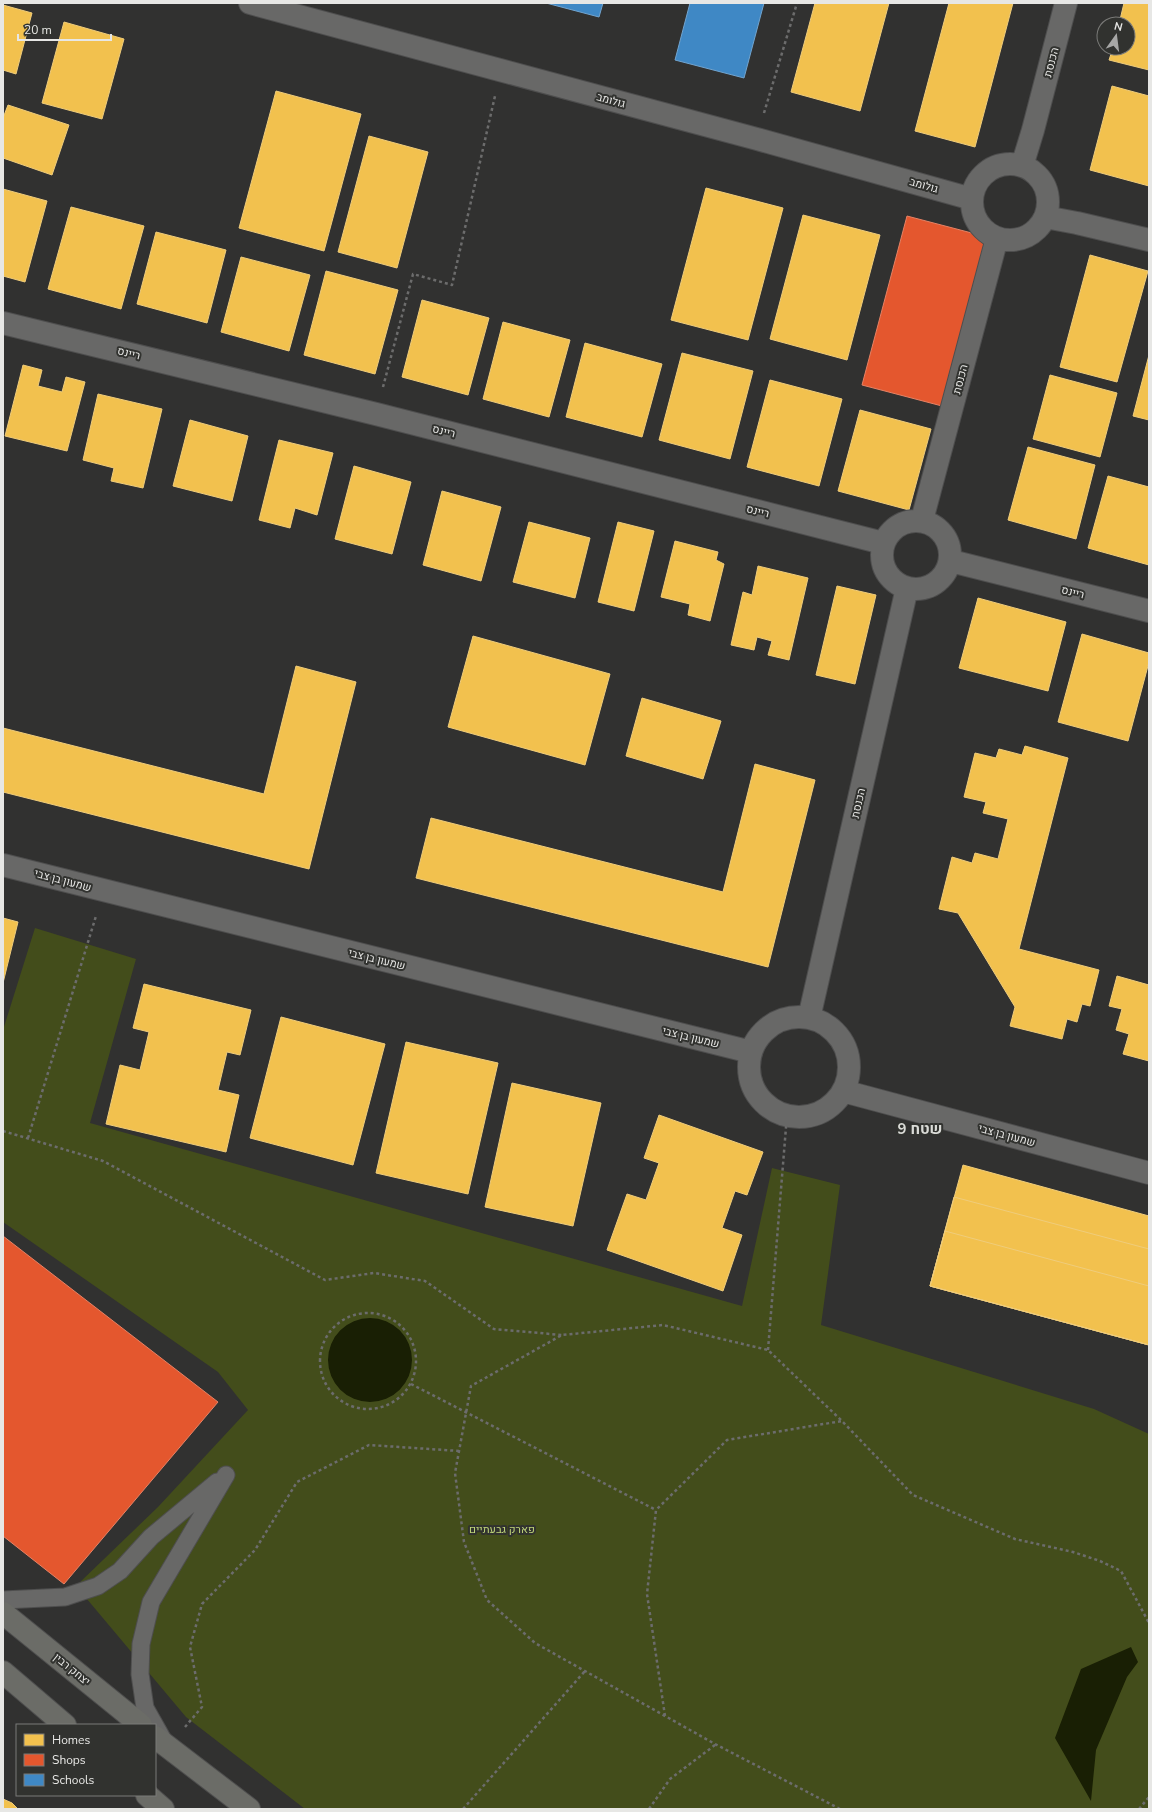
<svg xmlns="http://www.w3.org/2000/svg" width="1152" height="1812" font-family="'Nunito Sans',Heebo,sans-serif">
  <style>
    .green { fill: #434d1b }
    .water { fill: #191f04 }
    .homes { fill: #f2c14e; stroke: #efcc7b }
    .shops { fill: #e4572e; stroke: #e58265 }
    .schools { fill: #3f88c5; stroke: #71a4cf }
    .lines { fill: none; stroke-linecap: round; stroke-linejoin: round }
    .service-casing { stroke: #4e4e4e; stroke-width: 19 }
    .minor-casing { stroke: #4e4e4e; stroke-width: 24 }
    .secondary-casing { stroke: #4e4e4e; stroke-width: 24 }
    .path { stroke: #6c6c6c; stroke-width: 2.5; stroke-dasharray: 3 3; stroke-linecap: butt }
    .service { stroke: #686867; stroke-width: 17 }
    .minor { stroke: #686867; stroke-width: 22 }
    .secondary { stroke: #6b6c67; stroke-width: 22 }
    .labels { text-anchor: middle; stroke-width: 4; stroke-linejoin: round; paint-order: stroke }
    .street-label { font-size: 11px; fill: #e7e7e5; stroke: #31322f }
    .park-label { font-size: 11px; fill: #bfd479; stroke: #31322f }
    .district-label { font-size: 15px; font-weight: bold; fill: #dadbd7; stroke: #31322f }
  </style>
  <rect width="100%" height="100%" fill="#313130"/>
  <path class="green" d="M35,928L136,959L90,1123L742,1306L772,1168L840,1185L821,1325L1094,1409L1149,1434V1809H305L186,1717L76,1586L158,1507L248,1410L218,1372L3,1222V1030Z"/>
  <path class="water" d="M328 1360a42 42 0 1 1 84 0a42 42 0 1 1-84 0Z
    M1131,1647L1138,1662L1127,1677L1096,1750L1091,1801L1055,1738L1081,1669Z"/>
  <path class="homes" d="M815,3H889L860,111L791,92Z
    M949,3H1013L975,147L915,131Z
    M1124,3H1149V70L1109,60L1113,48H1128V24H1119Z
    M3,5L32,13L16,74L3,70Z
    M64,22L124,39L102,119L42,103Z
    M1112,86L1149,96V186L1090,170Z
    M276,91L361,114L324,251L239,228Z
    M8,105L69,125L52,175L3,158V118Z
    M369,136L428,152L397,268L338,252Z
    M706,188L783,208L748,340L671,320Z
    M3,189L47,201L25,282L3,276Z
    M71,207L144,226L121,309L48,289Z
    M803,215L880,235L847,360L770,339Z
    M156,232L226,250L207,323L137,304Z
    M1090,255L1148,271L1117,382L1060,367Z
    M241,257L310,275L289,351L221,332Z
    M326,271L398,290L375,374L304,355Z
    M422,300L489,318L468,395L402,377Z
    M503,322L570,340L549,417L483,399Z
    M585,343L662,364L642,437L566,417Z
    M682,353L753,371L730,459L659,440Z
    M1149,355V420L1133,416Z
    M23,365L42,370L38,386L62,392L66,377L85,382L67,451L5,436Z
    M1050,375L1117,393L1100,457L1033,439Z
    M770,380L842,399L819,486L747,467Z
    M98,394L162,409L143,488L111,481L114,468L83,460Z
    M860,410L931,429L909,510L838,491Z
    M190,420L248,436L232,501L173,486Z
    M279,440L333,453L317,515L295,508L290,528L259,520Z
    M1028,447L1095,465L1076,539L1008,520Z
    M354,466L411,482L392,554L335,539Z
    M1108,476L1149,487V565L1088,548Z
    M442,491L501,507L481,581L423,565Z
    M529,522L590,538L575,598L513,582Z
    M618,522L654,531L634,611L598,602Z
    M675,541L718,552L716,560L724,564L710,621L688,615L690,604L661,597Z
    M758,566L808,578L789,660L768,655L772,641L757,637L754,650L731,645L743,592L752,595Z
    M837,586L876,595L855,684L816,675Z
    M978,598L1066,622L1048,691L959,668Z
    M1082,634L1149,653V662L1128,741L1058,722Z
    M473,636L610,674L585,765L448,727Z
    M296,666L356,682L309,869L3,792V728L264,794Z
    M642,698L721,721L703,779L626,756Z
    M1025,746L1068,758L1019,949L1099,970L1090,1006L1082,1004L1077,1022L1067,1019L1062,1039L1010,1026L1015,1007L958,913L939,909L952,857L972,863L975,853L998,859L1008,819L983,813L986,802L964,797L975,753L996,758L999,749L1022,755Z
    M755,764L815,780L768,967L416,878L431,818L723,892Z
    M3,918L18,922L3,983Z
    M1117,976L1149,985V1061L1123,1054L1129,1034L1116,1030L1122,1009L1109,1006Z
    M144,984L251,1010L240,1055L227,1052L218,1090L239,1095L226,1152L106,1124L120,1065L140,1070L149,1032L133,1028Z
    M281,1017L385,1044L353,1165L250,1138Z
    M406,1042L498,1063L468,1194L376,1173Z
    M512,1083L601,1103L573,1226L485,1207Z
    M659,1115L763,1152L747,1195L735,1191L722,1228L742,1235L723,1291L607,1250L627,1194L646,1200L659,1163L644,1158Z
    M963,1165L1149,1216V1345L930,1286Z
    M954,1197L1149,1249V1345L930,1286Z
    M945,1231L1149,1286V1345L930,1286Z
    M3,1799L12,1803L18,1809H3Z"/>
  <path class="shops" d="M907,216L987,237L942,406L862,385Z
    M3,1236L218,1402L64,1584L3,1536Z"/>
  <path class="schools" d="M546,3H603L599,17Z
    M690,3H764L744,78L675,60Z"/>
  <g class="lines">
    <g class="service-casing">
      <path id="service" d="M3,1600L65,1597L98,1586L120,1571L151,1537L217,1482
        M167,1747L145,1708L140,1674L141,1644L151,1602L226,1475"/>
    </g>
    <g class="minor-casing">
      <path id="minor" d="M250,3L757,139L972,199
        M972 202a38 38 0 1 1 76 0a38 38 0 1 1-76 0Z
        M1022,166L1033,130L1066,3
        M1045,217L1077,223L1149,240
        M3,323L376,414L883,543
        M922,520L997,238
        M882 555a34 34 0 1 1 68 0a34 34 0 1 1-68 0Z
        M951,561L1149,611
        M3,865L751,1052
        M749 1067a50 50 0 1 1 100 0a50 50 0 1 1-100 0Z
        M809,1018L907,588
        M843,1091L1149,1173"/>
    </g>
    <g class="secondary-casing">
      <path id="secondary" d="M3,1613L141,1725
        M3,1672L65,1725
        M155,1737L249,1809
        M147,1795L163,1809"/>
    </g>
    <path class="path" d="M764,113L797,3
      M383,387L413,274L452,285L495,96
      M3,1131L103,1161L325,1280L374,1273L425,1281L494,1329L562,1335
      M28,1138L96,916
      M320 1361a48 48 0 1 1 96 0a48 48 0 1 1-96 0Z
      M768,1350L787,1115
      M411,1384L656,1510
      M665,1716L647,1594L656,1510L727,1440L842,1421
      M185,1727L202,1707L190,1647L202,1604L255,1550L297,1482L369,1445L459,1451
      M463,1809L585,1671
      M649,1809L670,1779L715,1745
      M840,1809L715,1744L535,1643L487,1600L464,1542L455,1473L471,1386L562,1335L663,1325L768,1350L842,1421L913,1495L1015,1539L1073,1552L1100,1561L1121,1571L1149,1623
      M1139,1809L1149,1797"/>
    <use href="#service" class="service"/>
    <use href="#minor" class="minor"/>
    <use href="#secondary" class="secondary"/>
  </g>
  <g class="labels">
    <g class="street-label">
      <text transform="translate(1051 62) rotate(-75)" y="4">הכנסת</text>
      <text transform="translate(611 100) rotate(15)" y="4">גולומב</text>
      <text transform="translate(924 185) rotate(16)" y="4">גולומב</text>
      <text transform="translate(129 353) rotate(14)" y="4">ריינס</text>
      <text transform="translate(960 379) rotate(-75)" y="4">הכנסת</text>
      <text transform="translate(444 431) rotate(14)" y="4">ריינס</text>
      <text transform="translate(758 511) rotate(14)" y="4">ריינס</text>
      <text transform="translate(1073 592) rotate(14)" y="4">ריינס</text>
      <text transform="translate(858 803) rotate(-77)" y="4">הכנסת</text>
      <text transform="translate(63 880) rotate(15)" y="4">שמעון בן צבי</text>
      <text transform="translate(377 959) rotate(14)" y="4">שמעון בן צבי</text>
      <text transform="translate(691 1037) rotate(14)" y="4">שמעון בן צבי</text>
      <text transform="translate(1007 1135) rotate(15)" y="4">שמעון בן צבי</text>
      <text transform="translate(72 1669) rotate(39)" y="4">יצחק רבין</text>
    </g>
    <g class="park-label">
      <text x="502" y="1533">פארק גבעתיים</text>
    </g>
    <g class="district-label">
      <text x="920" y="1134">שטח 9</text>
    </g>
  </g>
  <rect width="1152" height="1812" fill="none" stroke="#e7e7e5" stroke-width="8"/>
  <rect x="16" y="1724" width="140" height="72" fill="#31322f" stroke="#7a7a78"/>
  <rect x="24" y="1734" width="20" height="12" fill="#f2c14e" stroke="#7a7a78"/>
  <text x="52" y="1744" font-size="12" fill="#e7e7e5">Homes</text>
  <rect x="24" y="1754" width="20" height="12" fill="#e4572e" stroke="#7a7a78"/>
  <text x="52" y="1764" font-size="12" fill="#e7e7e5">Shops</text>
  <rect x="24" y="1774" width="20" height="12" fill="#3f88c5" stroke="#7a7a78"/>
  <text x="52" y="1784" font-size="12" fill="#e7e7e5">Schools</text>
  <g transform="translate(1116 36) rotate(14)"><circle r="19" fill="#31322f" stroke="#7a7a78"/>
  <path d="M0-3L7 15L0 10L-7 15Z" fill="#a7a7a6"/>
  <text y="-6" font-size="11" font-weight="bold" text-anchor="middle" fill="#e7e7e5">N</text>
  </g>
  <path d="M18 34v6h93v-6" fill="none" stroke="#e7e7e5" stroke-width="2"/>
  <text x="24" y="34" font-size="12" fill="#e7e7e5" stroke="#31322f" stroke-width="3" paint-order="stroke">20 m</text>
</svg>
